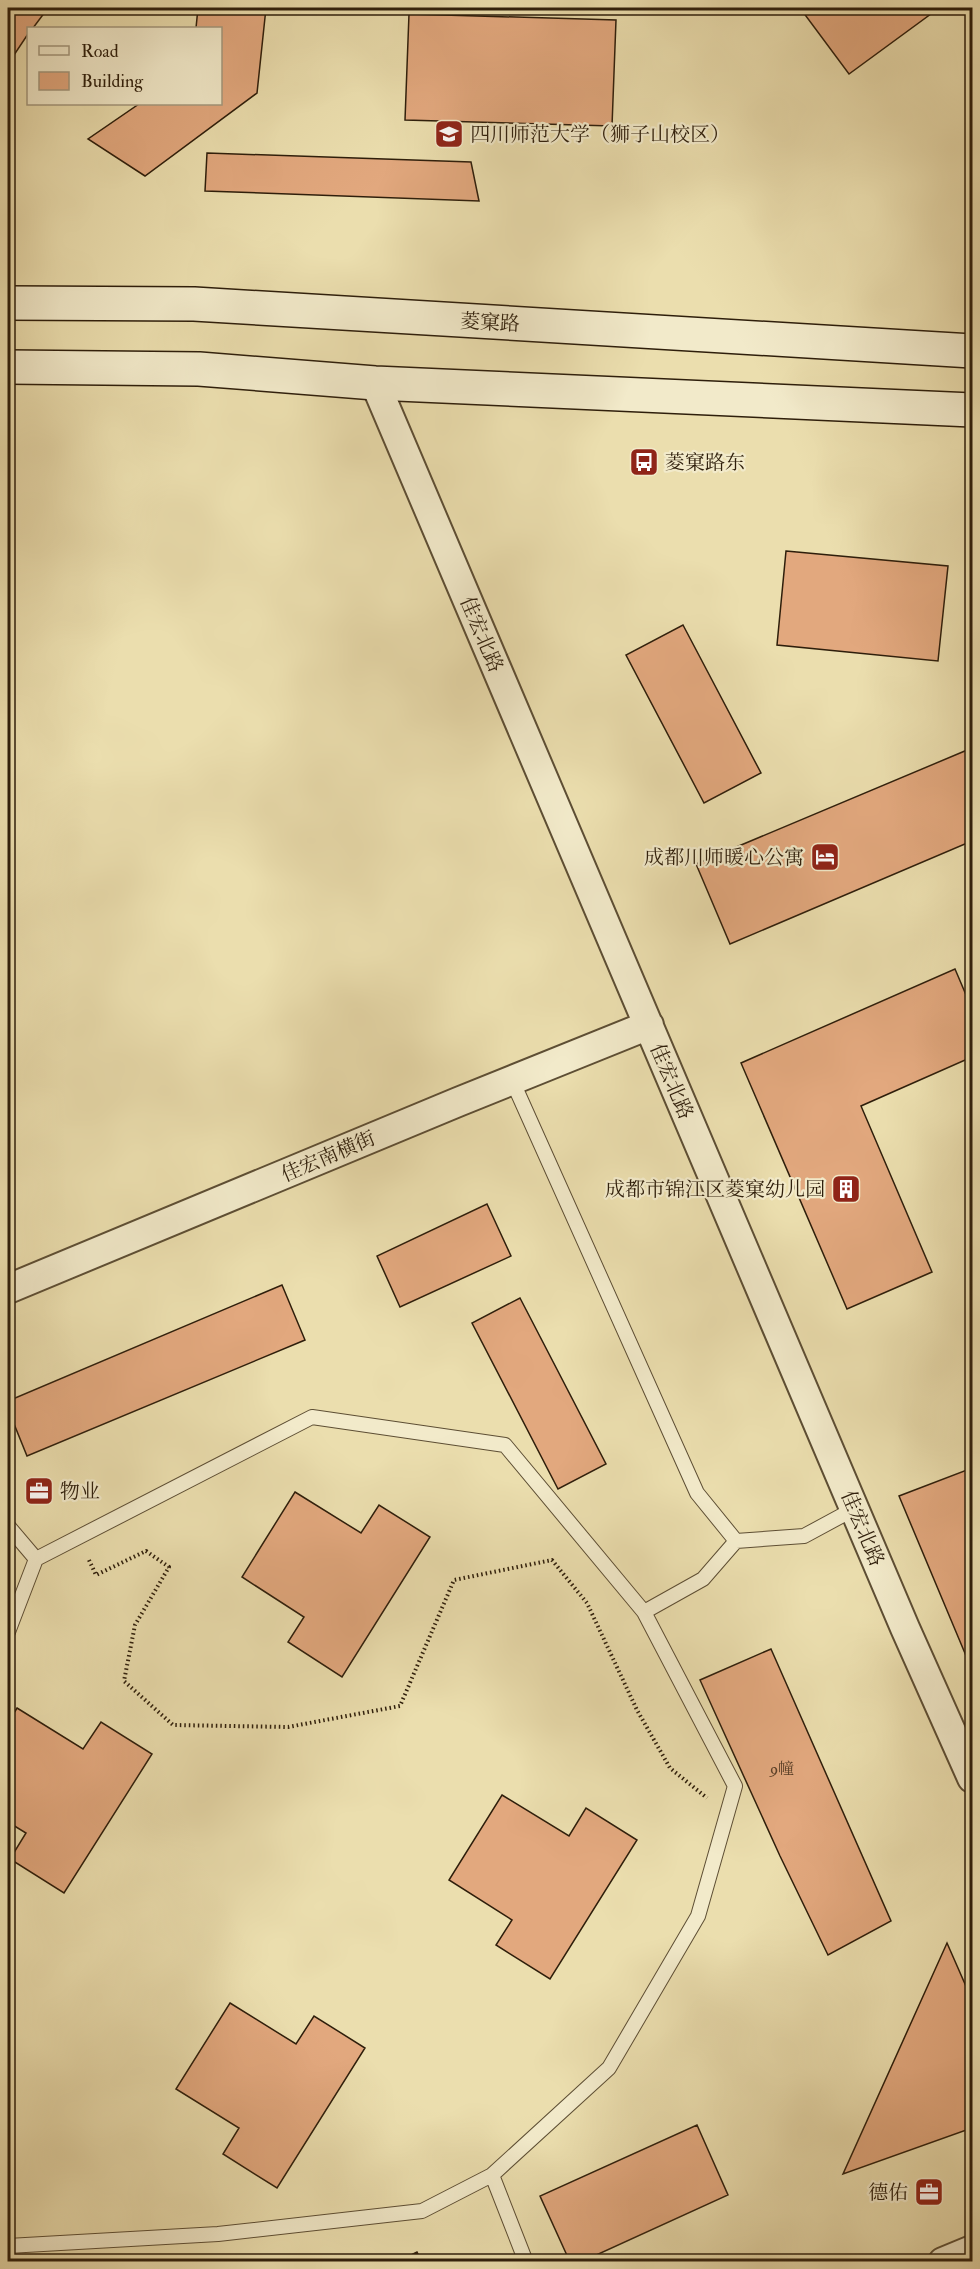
<svg xmlns="http://www.w3.org/2000/svg" width="980" height="2269" font-family="'IM FELL Double Pica','Noto Serif SC',serif">
  <style>
    .building { fill: #e2a87e; stroke: #2e1e0b; stroke-width: 1.5 }
    .lines { fill: none; stroke-linecap: round; stroke-linejoin: round }
    .lane-casing { stroke: #5d4e34; stroke-width: 16 }
    .street-casing { stroke: #5d4e34; stroke-width: 32 }
    .secondary-casing { stroke: #2e1e0b; stroke-width: 36 }
    .path { stroke: #2e1e0b; stroke-width: 4; stroke-dasharray: 1.5 3; stroke-linecap: butt }
    .lane { stroke: #f2eaca; stroke-width: 14 }
    .street { stroke: #f2eaca; stroke-width: 28 }
    .secondary { stroke: #f2eaca; stroke-width: 33 }
    .labels { text-anchor: middle; stroke-width: 4.5; stroke-linejoin: round; paint-order: stroke }
    .number-label { font-size: 16px; fill: #5b4028 }
    .poi-label { font-size: 20px; fill: #2e1e0b; stroke: #f2eaca; text-anchor: start }
    .street-label { font-size: 20px; fill: #2e1e0b; stroke: #f2eaca }
  </style>
  <rect width="100%" height="100%" fill="#ebdeae"/>
  <filter id="stains"><feTurbulence type="fractalNoise" baseFrequency=".00333" numOctaves="4"/><feColorMatrix values="0 0 0 0 .2 0 0 0 0 .09 0 0 0 0 .02 0 0 0 .5 -.17"/></filter>
  <radialGradient id="worn" r=".72"><stop offset=".6" stop-color="#630" stop-opacity="0"/><stop offset="1" stop-color="#630" stop-opacity=".3"/></radialGradient>
  <path class="building" d="M8,8H48L33,28H28V34L8,64Z
    M198,8H266L257,93L145,176L88,139L139,104H220V28H196Z
    M800,8H939L849,74Z
    M409,14L616,20L612,126L405,120Z
    M207,153L471,162L479,201L205,191Z
    M786,551L948,566L938,661L777,645Z
    M683,625L761,773L704,803L626,655Z
    M972,748V841L730,944L696,864Z
    M955,969L972,1009V1057L861,1106L932,1272L847,1309L741,1063Z
    M487,1204L511,1256L400,1307L377,1256Z
    M282,1285L305,1340L27,1456L8,1409V1401Z
    M520,1298L606,1464L558,1489L472,1323Z
    M972,1468V1670L899,1496Z
    M295,1492L361,1533L379,1505L430,1537L342,1677L288,1642L304,1617L242,1577Z
    M771,1649L891,1921L828,1955L780,1856L700,1680Z
    M17,1708L83,1749L101,1722L152,1754L64,1893L10,1859L26,1833L8,1822V1723Z
    M502,1795L569,1836L586,1808L637,1840L550,1979L496,1945L512,1920L449,1880Z
    M947,1943L972,2000V2128L843,2174Z
    M230,2003L296,2044L314,2016L365,2048L277,2188L223,2154L239,2128L176,2089Z
    M697,2125L728,2195L581,2262H570L540,2196Z
    M417,2252L422,2262H397Z"/>
  <g class="lines">
    <g class="lane-casing">
      <path id="lane" d="M512,1080L697,1493L736,1541L804,1536L854,1509
        M8,1526L36,1559
        M644,1612L703,1579L736,1541
        M8,1632L36,1559L312,1417L505,1445L644,1612L735,1786L698,1916L609,2068L492,2175L422,2211L218,2234L8,2246
        M492,2175L526,2262"/>
    </g>
    <g class="street-casing">
      <path id="street" d="M375,383L905,1628L972,1778
        M8,1289L458,1102L649,1025
        M943,2262L972,2250"/>
    </g>
    <g class="secondary-casing">
      <path id="secondary" d="M8,303L194,304L972,351
        M8,367L199,369L375,383L972,410"/>
    </g>
    <path class="path" d="M89,1560L96,1575L146,1551L169,1567L135,1625L124,1681L173,1725L288,1727L400,1706L454,1580L552,1560L587,1603L637,1710L670,1768L707,1798"/>
    <use href="#lane" class="lane"/>
    <use href="#street" class="street"/>
    <use href="#secondary" class="secondary"/>
  </g>
  <defs>
    <g id="university-square" transform="scale(1.5)"><rect x="-9" y="-9" width="18" height="18" rx="4" fill="#8f2418" stroke="#f2eaca"/><path d="M0-5L7-2L0 1L-7-2ZM-4 1L0 2.5L4 1V4Q0 6-4 4Z" fill="#fff"/></g>
    <g id="bus-square" transform="scale(1.5)"><rect x="-9" y="-9" width="18" height="18" rx="4" fill="#8f2418" stroke="#f2eaca"/><path d="M-5-6H5V4H4V6H2V4H-2V6H-4V4H-5ZM-3.5-4V0h7V-4ZM-3.5 1.2v1.5H-2V1.2ZM2 1.2v1.5H3.5V1.2Z" fill="#fff"/></g>
    <g id="hotel-square" transform="scale(1.5)"><rect x="-9" y="-9" width="18" height="18" rx="4" fill="#8f2418" stroke="#f2eaca"/><path d="M-6-4.5h1.5V1H6V5H4.5V3h-9V5H-6ZM-4 0a1.8 1.8 0 1 1 3.6 0ZM.5 0V-2.5h3Q6-2.5 6 0Z" fill="#fff"/></g>
    <g id="building-square" transform="scale(1.5)"><rect x="-9" y="-9" width="18" height="18" rx="4" fill="#8f2418" stroke="#f2eaca"/><path d="M-4-6H4V6H1V3H-1V6H-4ZM-2.5-4.3h1.7v1.8h-1.7ZM.8-4.3h1.7v1.8H.8ZM-2.5-1h1.7V.8h-1.7ZM.8-1h1.7V.8H.8Z" fill="#fff"/></g>
    <g id="office-square" transform="scale(1.5)"><rect x="-9" y="-9" width="18" height="18" rx="4" fill="#8f2418" stroke="#f2eaca"/><path d="M-6-3h4V-5.5h4V-3h4V5H-6ZM-1-4.5V-3h2v-1.5ZM-6 0V1H6V0Z" fill="#fff"/></g>
  </defs>
  <g fill-rule="evenodd">
    <use href="#university-square" x="449" y="134"/>
    <use href="#bus-square" x="644" y="462"/>
    <use href="#hotel-square" x="825" y="857"/>
    <use href="#building-square" x="846" y="1189"/>
    <use href="#office-square" x="39" y="1491"/>
    <use href="#office-square" x="929" y="2192"/>
  </g>
  <g class="labels">
    <g class="number-label">
      <text x="782" y="1774">9幢</text>
    </g>
    <g class="poi-label">
      <text x="470" y="141">四川师范大学（狮子山校区）</text>
      <text x="665" y="469">菱窠路东</text>
      <text x="804" y="864" text-anchor="end">成都川师暖心公寓</text>
      <text x="825" y="1196" text-anchor="end">成都市锦江区菱窠幼儿园</text>
      <text x="60" y="1498">物业</text>
      <text x="908" y="2199" text-anchor="end">德佑</text>
    </g>
    <g class="street-label">
      <text transform="translate(490 322) rotate(3)" y="7">菱窠路</text>
      <text transform="translate(482 634) rotate(67)" y="7">佳宏北路</text>
      <text transform="translate(672 1081) rotate(67)" y="7">佳宏北路</text>
      <text transform="translate(328 1156) rotate(-23)" y="7">佳宏南横街</text>
      <text transform="translate(863 1528) rotate(67)" y="7">佳宏北路</text>
    </g>
  </g>
  <rect width="980" height="2269" fill="none" stroke="#ebdeae" stroke-width="30"/>
  <rect x="9" y="9" width="962" height="2251" fill="none" stroke="#2e1e0b" stroke-width="3"/>
  <rect x="15" y="15" width="950" height="2239" fill="none" stroke="#2e1e0b" stroke-width="1.5"/>
  <rect x="27" y="27" width="195" height="78" fill="#f2eaca" stroke="#a4987e" stroke-width="1.5"/>
  <rect x="39" y="46" width="30" height="9" fill="#f2eaca" stroke="#a4987e" stroke-width="1.5"/>
  <text x="81" y="57" font-size="18" fill="#2e1e0b">Road</text>
  <rect x="39" y="72" width="30" height="18" fill="#e2a87e" stroke="#a4987e" stroke-width="1.5"/>
  <text x="81" y="87" font-size="18" fill="#2e1e0b">Building</text>
  <rect width="100%" height="100%" filter="url(#stains)"/>
  <rect width="100%" height="100%" fill="url(#worn)"/>
</svg>
